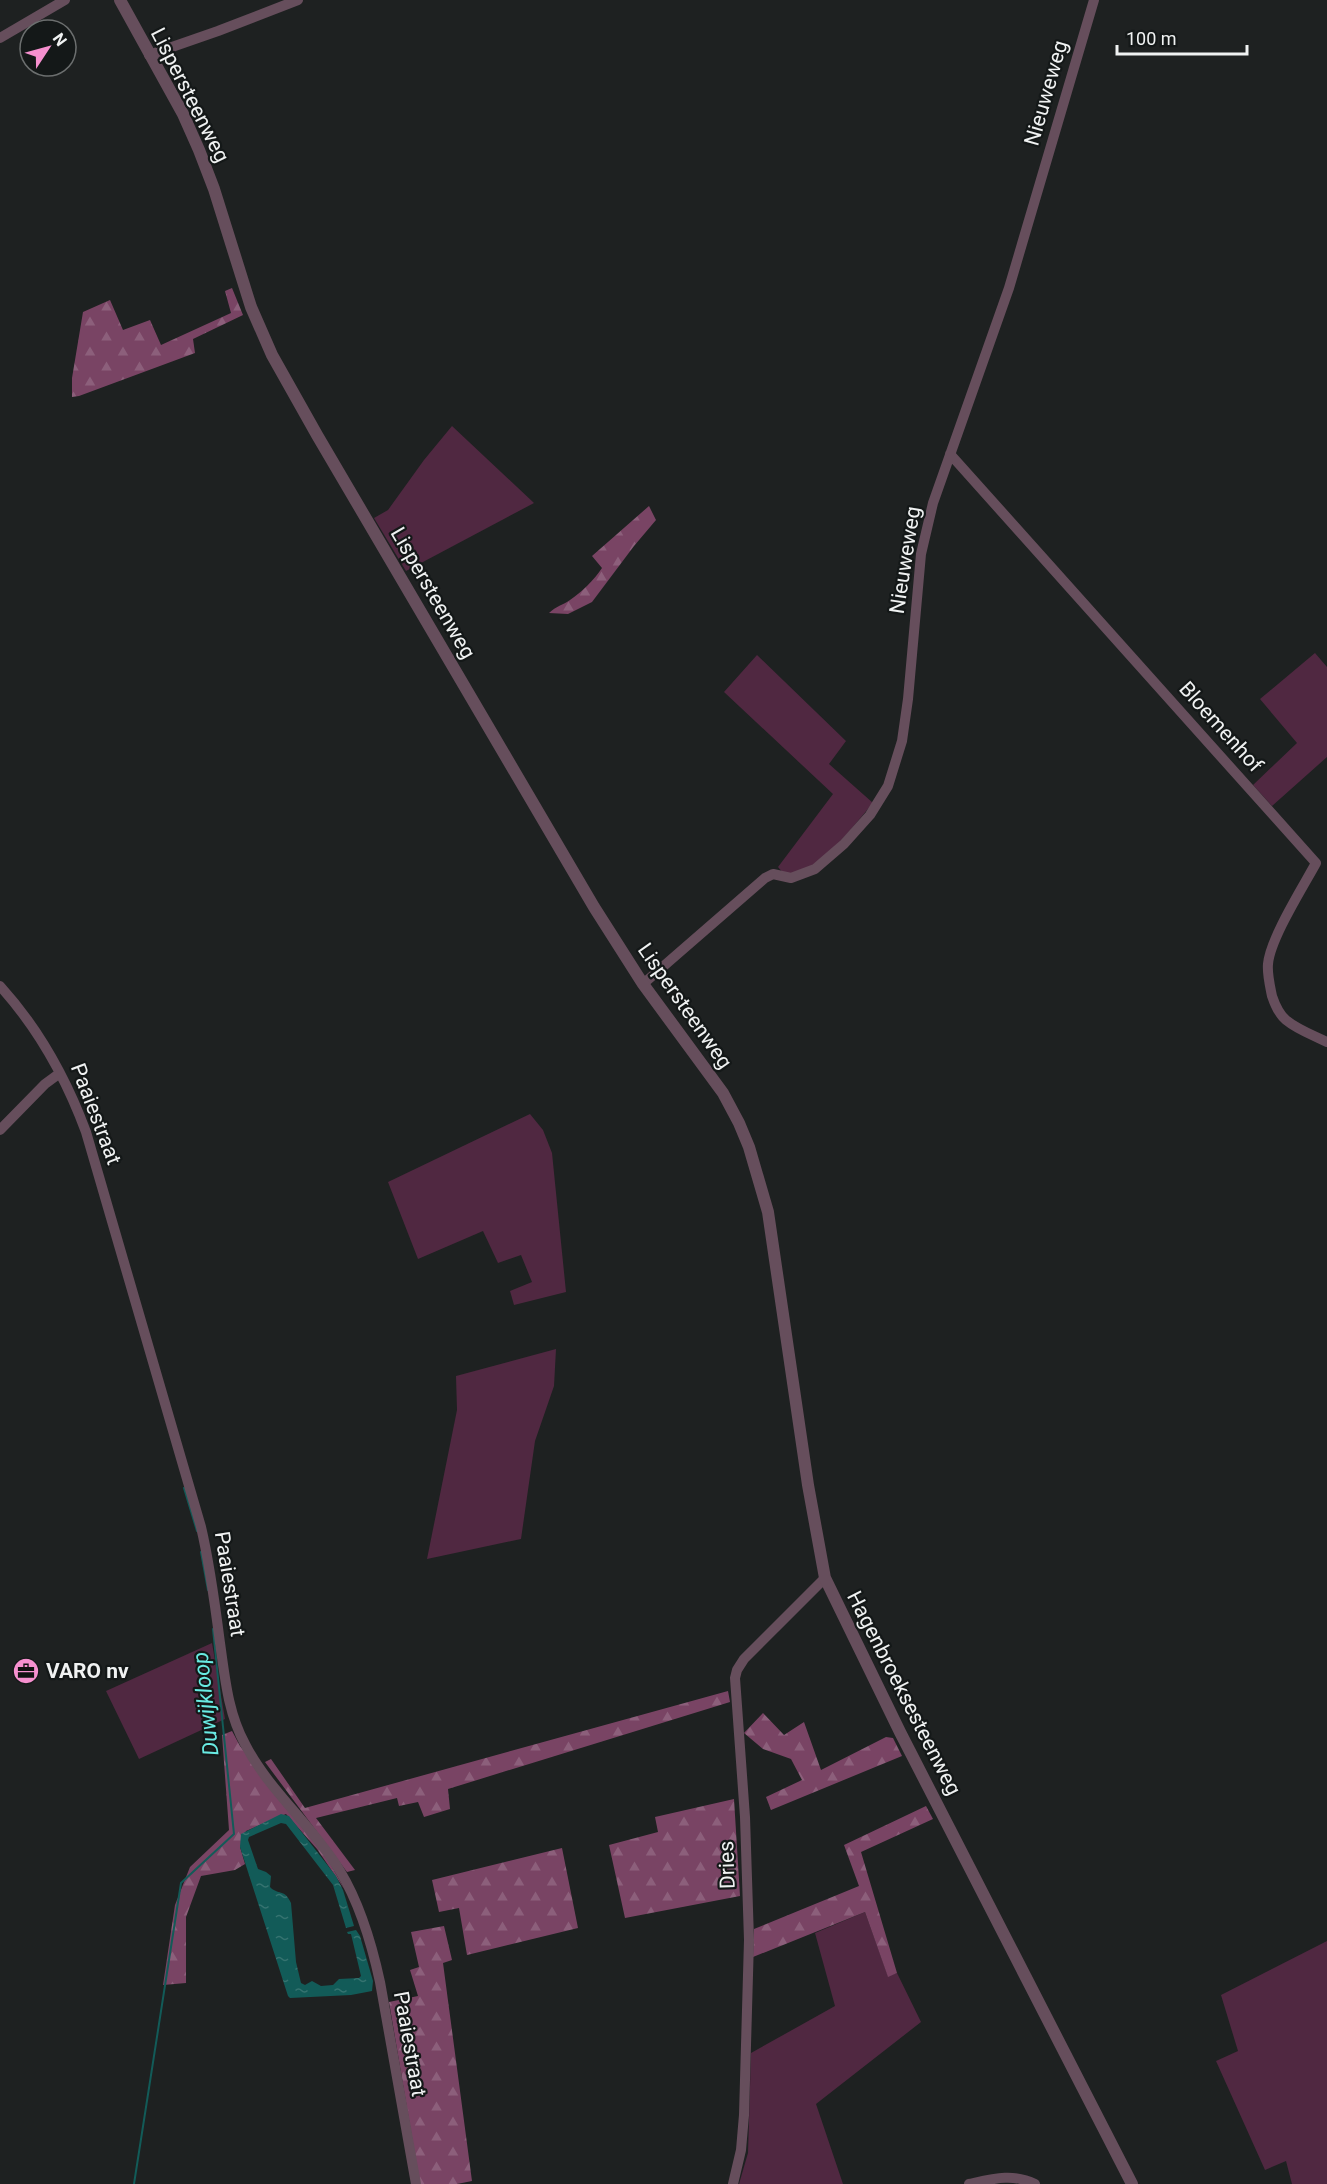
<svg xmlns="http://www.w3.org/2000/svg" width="1327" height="2184" font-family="Roboto,sans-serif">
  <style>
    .grass { fill: #502841 }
    .forest { fill: url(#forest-firs) }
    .water { fill: url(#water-ripples) }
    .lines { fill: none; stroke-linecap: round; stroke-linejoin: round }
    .stream { stroke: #125b58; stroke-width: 2 }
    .minor { stroke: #664e5c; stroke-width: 10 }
    .tertiary { stroke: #664e5c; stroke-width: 12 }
    .labels { text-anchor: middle; stroke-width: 4.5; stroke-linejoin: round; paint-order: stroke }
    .street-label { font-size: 21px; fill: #f0f2f2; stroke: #141818 }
    .poi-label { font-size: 21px; font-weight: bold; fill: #f0f2f2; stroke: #141818; text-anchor: start }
    .water-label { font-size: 22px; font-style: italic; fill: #69ebe3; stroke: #141818 }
  </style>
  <defs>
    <pattern id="forest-firs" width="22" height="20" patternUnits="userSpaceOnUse" patternTransform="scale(1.5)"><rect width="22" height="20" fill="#794464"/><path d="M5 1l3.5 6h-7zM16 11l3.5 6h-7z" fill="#8c5f7b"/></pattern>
    <pattern id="water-ripples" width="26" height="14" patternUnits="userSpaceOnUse" patternTransform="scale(1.5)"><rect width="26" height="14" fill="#125b58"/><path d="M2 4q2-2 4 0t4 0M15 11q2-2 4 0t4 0" fill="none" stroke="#357370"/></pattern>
  </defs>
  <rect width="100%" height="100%" fill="#1e2121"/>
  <path class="grass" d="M452,426L534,503L406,571L374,518L388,510L424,460Z
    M1315,653L1327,667V757L1272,806L1253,785L1297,743L1260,699Z
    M757,655L846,741L829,764L873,803C851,828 819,875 784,874L778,867L833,794L724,692Z
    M530,1114L543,1130L552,1153L566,1292L514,1305L510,1291L532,1282L521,1255L498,1263L483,1231L418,1259L388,1182Z
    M556,1349L554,1386L535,1441L521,1539L427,1559L457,1410L456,1376Z
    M212,1643L225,1719L139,1759L106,1691Z
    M865,1912L888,1976L897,1973L921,2022L816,2104L843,2184H739L748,2153L751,2053L835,2006L815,1933Z
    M1327,1941V2184H1292L1286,2161L1265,2170L1216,2061L1238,2051L1221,1995Z"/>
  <path class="forest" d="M232,288L243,315L193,339L195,353L79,396L72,397V378L83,312L110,300L123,330L150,320L161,345L231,313L225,291Z
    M649,506L656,520L634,546L592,602L568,614L549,613C556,606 563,605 570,600C582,592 594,580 602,568L592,556Z
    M728,1691L730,1702L448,1789L450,1809L424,1817L418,1802L399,1806L397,1798L316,1818L355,1870L347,1872L265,1762L271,1759L305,1808Z
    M763,1713L784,1735L804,1722L821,1770L886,1737L893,1738L902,1756L771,1810L766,1797L802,1780L791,1759L763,1749L744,1733Z
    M232,1731L240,1746L327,1858L345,1890L317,1849L286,1814L246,1831L240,1847L245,1864L235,1870L201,1876L186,1917V1983L163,1985L175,1905L190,1867L229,1830L222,1735Z
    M734,1799L740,1896L625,1918L609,1845L658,1832L655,1817Z
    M926,1806L933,1819L861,1852L897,1973L888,1977L865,1912L753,1957L754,1929L859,1886L844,1845Z
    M562,1848L578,1928L467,1955L459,1908L439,1912L432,1880Z
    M444,1926L452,1960L443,1963L472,2181L457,2184H420L389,2002L418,1996L410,1970L419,1967L411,1932Z"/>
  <path class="water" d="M281,1814L289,1816L336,1876L343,1890L354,1926L346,1928L333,1885L286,1824L281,1823L249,1837L248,1840L258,1869L266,1872L271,1876L270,1887L272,1889C282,1895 285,1890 291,1903L296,1962L301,1983L305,1985L312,1981L321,1986L333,1985L339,1979L359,1978L361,1976L351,1934H348L347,1932L356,1930L360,1936L373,1981L372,1991L351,1995L290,1998L288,1996L240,1847L241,1834Z"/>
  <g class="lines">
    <path class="stream" d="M184,1488L197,1531
      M201,1552L208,1590
      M134,2184L181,1883L234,1834L213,1629"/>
    <path class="minor" d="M0,38L65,0
      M149,55L218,31L298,0
      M950,454L1316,863C1303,887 1270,939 1268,964C1267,974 1270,986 1272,996C1275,1005 1279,1014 1286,1020C1298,1030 1313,1035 1327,1042
      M643,984L765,878L773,874L791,878L815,869L844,844L870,815L888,786L902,741L908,699L921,554L933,503L1009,288L1094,0
      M0,986C39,1029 66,1078 86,1132L201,1527C210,1565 215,1604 220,1643C225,1678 228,1713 245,1744C269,1791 313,1826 340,1871C360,1904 372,1945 380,1982L416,2184
      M0,1130L45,1084L60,1073
      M733,2184L741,2150L744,2115L749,1940L745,1817L735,1678L737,1670L744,1659L825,1578
      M969,2184C992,2179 1013,2173 1035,2184"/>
    <path class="tertiary" d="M120,0L183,114L199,150L214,189L251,307L272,355L317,435L594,907L643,984L723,1093L739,1123L749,1147L768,1212L808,1485L825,1578L900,1732L1132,2184"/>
  </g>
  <defs>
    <g id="office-disc" transform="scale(1.35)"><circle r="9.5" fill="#f690cf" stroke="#141818"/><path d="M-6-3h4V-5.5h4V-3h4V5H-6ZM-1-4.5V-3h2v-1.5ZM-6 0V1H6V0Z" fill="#111"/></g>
  </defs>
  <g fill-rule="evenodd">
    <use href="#office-disc" x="26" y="1671"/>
  </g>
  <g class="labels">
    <g class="street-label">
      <text transform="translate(1046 93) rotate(-74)" y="7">Nieuweweg</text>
      <text transform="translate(190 95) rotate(63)" y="7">Lispersteenweg</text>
      <text transform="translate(905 560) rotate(-81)" y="7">Nieuweweg</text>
      <text transform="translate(433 593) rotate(60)" y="7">Lispersteenweg</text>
      <text transform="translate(1221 727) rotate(48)" y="7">Bloemenhof</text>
      <text transform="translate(685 1006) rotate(55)" y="7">Lispersteenweg</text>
      <text transform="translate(96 1114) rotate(69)" y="7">Paaiestraat</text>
      <text transform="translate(230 1584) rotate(81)" y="7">Paaiestraat</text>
      <text transform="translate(904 1693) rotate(63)" y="7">Hagenbroeksesteenweg</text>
      <text transform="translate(727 1865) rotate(-92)" y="7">Dries</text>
      <text transform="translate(410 2044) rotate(80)" y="7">Paaiestraat</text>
    </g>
    <g class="poi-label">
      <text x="46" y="1678">VARO nv</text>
    </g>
    <g class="water-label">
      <text transform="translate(205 1704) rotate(-96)" y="8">Duwijkloop</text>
    </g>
  </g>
  <g transform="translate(48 48) rotate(54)"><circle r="28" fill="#141818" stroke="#6c6f6f" stroke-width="1.5"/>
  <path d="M0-4.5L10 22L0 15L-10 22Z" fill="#f690cf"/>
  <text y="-9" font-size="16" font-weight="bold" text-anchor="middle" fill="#f0f2f2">N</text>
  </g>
  <path d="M1117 45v9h130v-9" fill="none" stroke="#f0f2f2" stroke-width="3"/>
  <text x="1126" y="45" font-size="18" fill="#f0f2f2" stroke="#141818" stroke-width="4.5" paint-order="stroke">100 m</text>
</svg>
